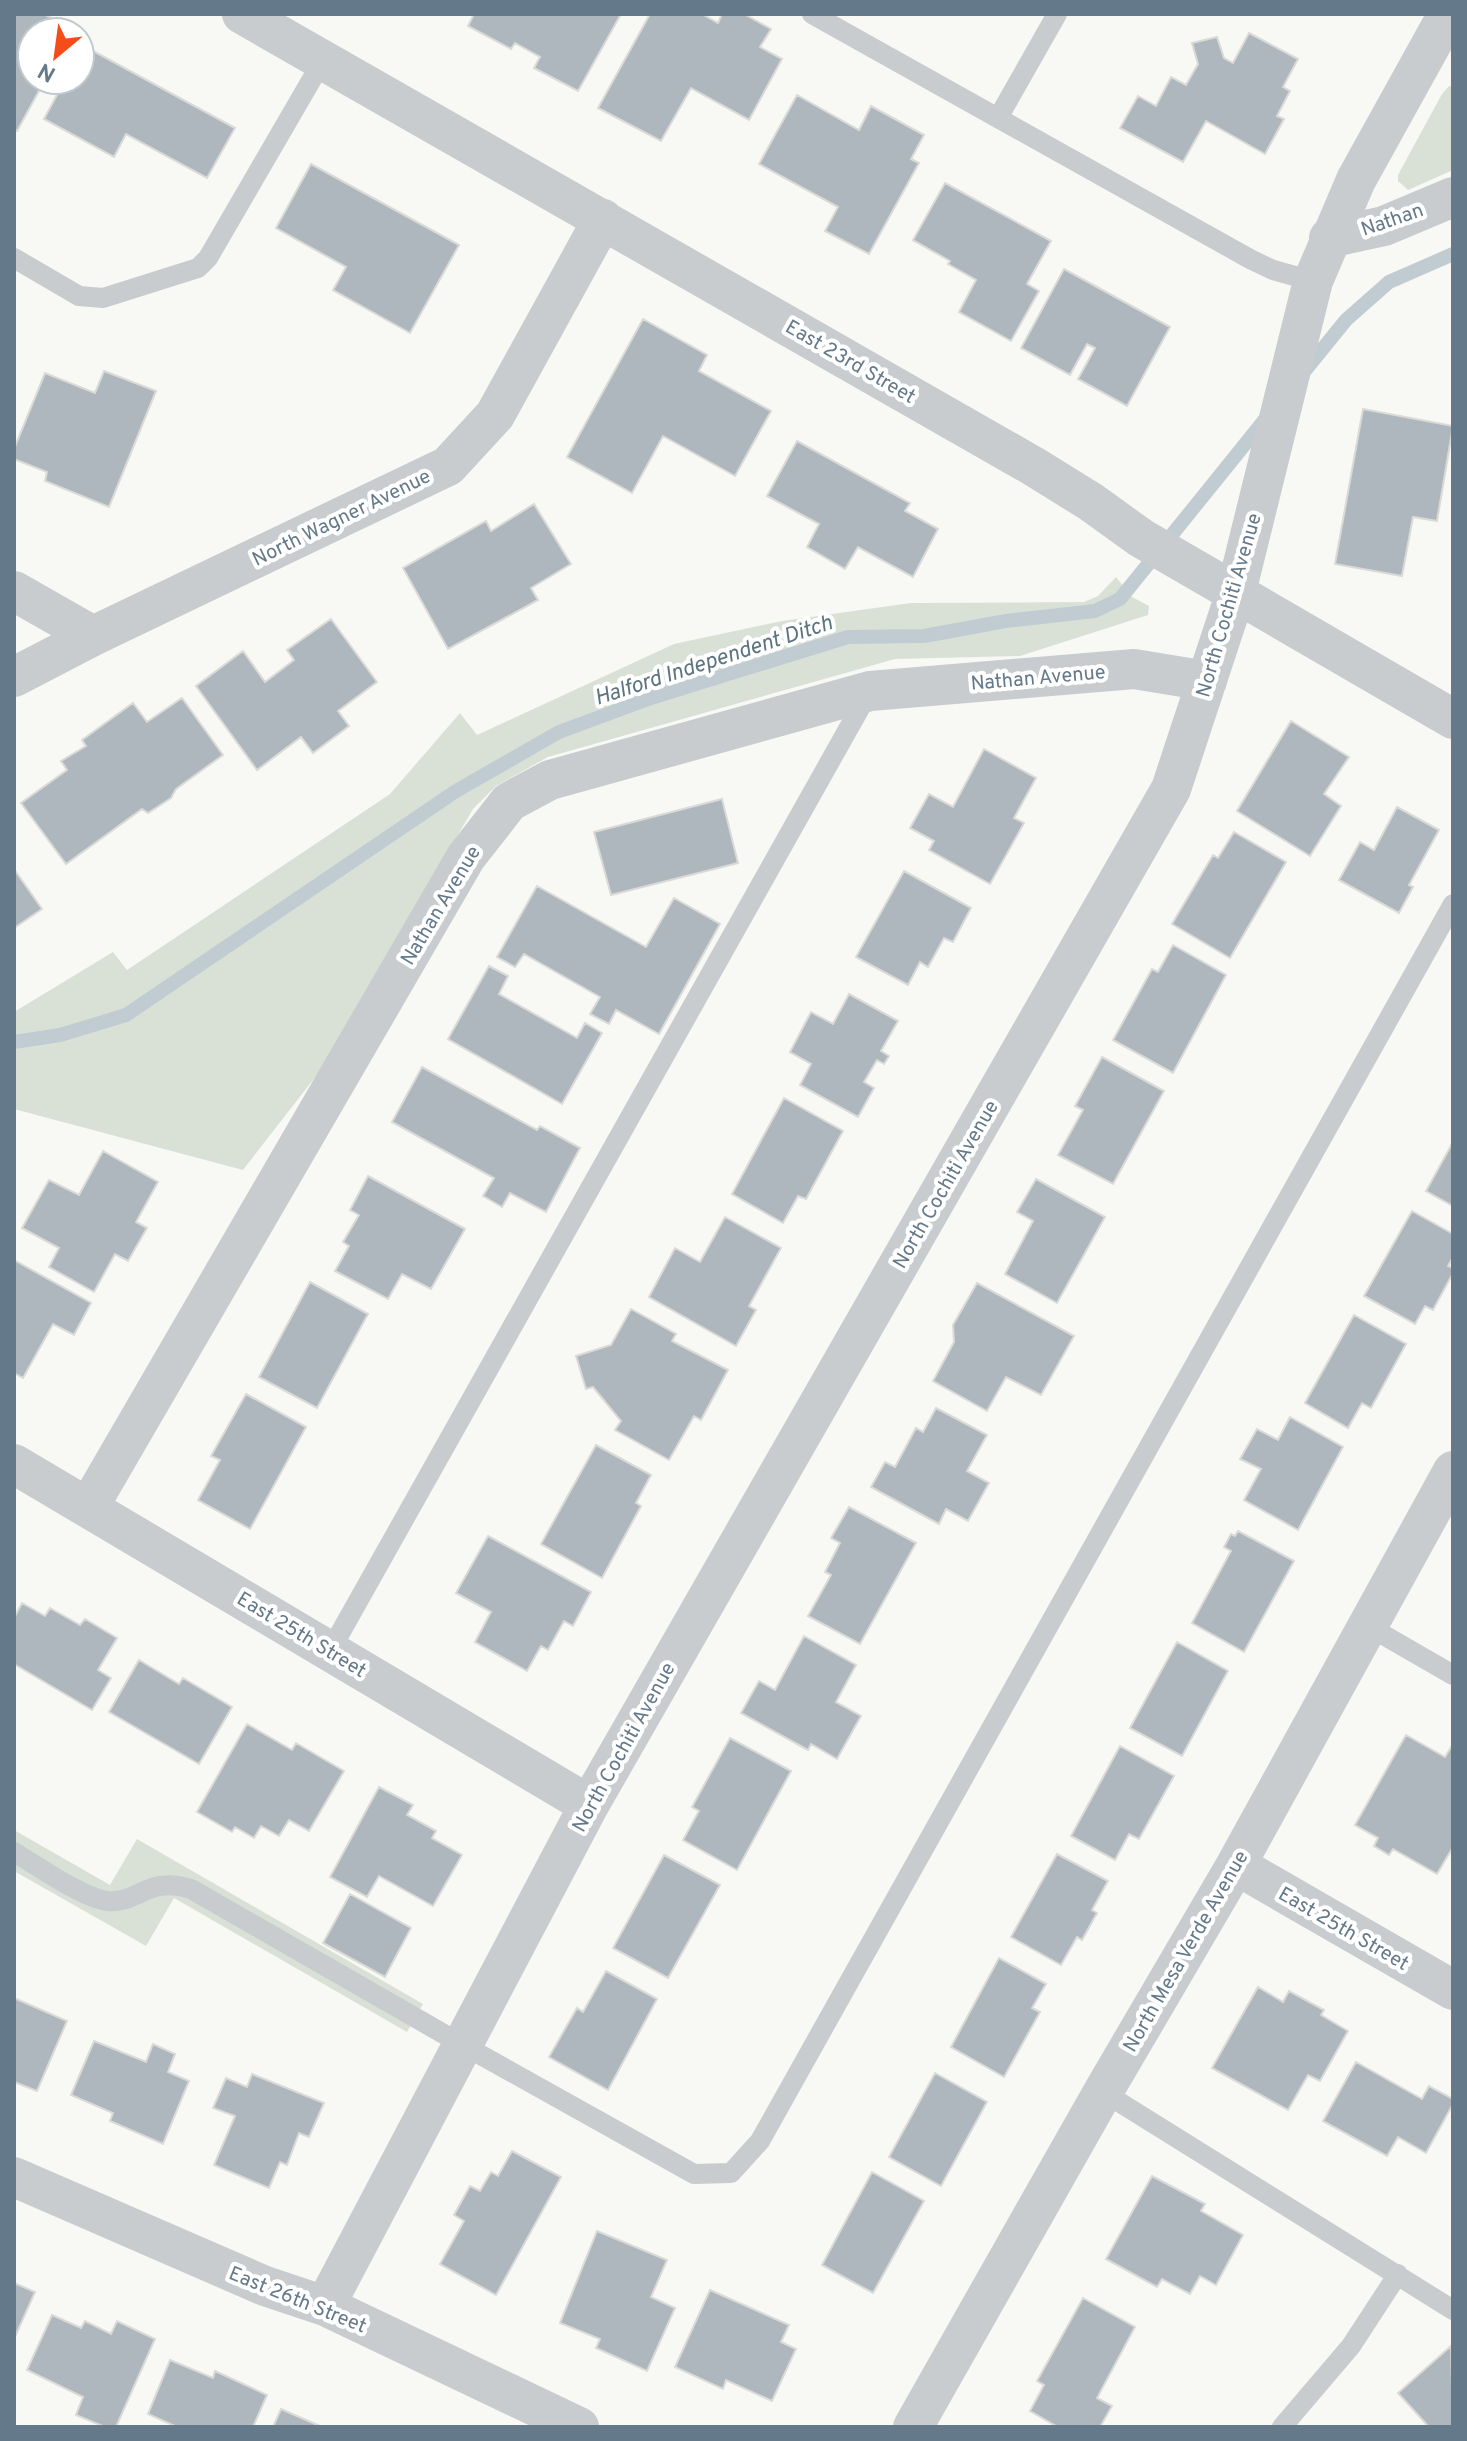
<svg xmlns="http://www.w3.org/2000/svg" width="1467" height="2441" font-family="Overpass,sans-serif">
  <style>
    .green { fill: #d9e1d6 }
    .lines { fill: none; stroke-linecap: round; stroke-linejoin: round }
    .stream { stroke: #c1ccd2; stroke-width: 14 }
    .building { fill: #aeb7bd; stroke: #dadad7; stroke-width: 2 }
    .service { stroke: #c8cccf; stroke-width: 20 }
    .minor { stroke: #c8cccf; stroke-width: 40 }
    .labels { text-anchor: middle; stroke-width: 8; stroke-linejoin: round; paint-order: stroke }
    .street-label { font-size: 20px; fill: #647989; stroke: #fff }
    .water-label { font-size: 22px; font-style: italic; fill: #5b747e; stroke: #fff }
  </style>
  <rect width="100%" height="100%" fill="#f8f8f5"/>
  <path class="green" d="M1449,86L1453,87V170L1408,190L1398,181V175L1442,94Z
    M1116,577L1132,597L1149,606L1148,615L1020,656L895,659L548,757L496,786L473,809L323,1067L243,1170L14,1109V1012L113,952L127,970L390,794L460,713L477,735L674,644L782,621L911,603L1084,602L1098,596Z
    M14,1830L110,1885L137,1839L423,2004L407,2032L174,1898L146,1946L14,1871Z"/>
  <g class="lines">
    <path class="stream" d="M1303,373L1346,320L1389,282L1453,254
      M14,1042L60,1035L126,1015L456,791L559,732L651,698L848,637L924,636L1006,621L1095,611L1120,599L1267,417"/>
  </g>
  <path class="building" d="M14,14H44L73,30L32,32V80H45L17,131L14,129Z
    M474,14H621L578,91L534,68L540,57L515,43L511,49L468,26Z
    M650,14H702L718,23L722,14H744L771,29L760,47L782,59L749,120L691,88L661,141L598,108Z
    M1249,33L1298,59L1283,87L1290,91L1277,116L1284,119L1265,154L1206,121L1183,162L1120,128L1138,96L1156,106L1171,77L1186,85L1198,64L1192,43L1217,37L1224,58L1233,63Z
    M84,46L235,128L207,178L126,134L114,157L44,119L65,80H80V53Z
    M797,95L859,130L871,106L924,135L911,159L919,163L869,254L825,231L838,207L759,164Z
    M311,164L459,245L410,333L333,290L346,267L276,228Z
    M945,183L1051,241L1027,284L1039,291L1011,341L959,312L976,280L948,264L950,261L913,240Z
    M1064,269L1170,327L1127,406L1078,379L1095,348L1087,344L1070,375L1021,348Z
    M643,319L707,355L699,371L771,411L735,476L663,436L632,493L567,457Z
    M104,371L156,391L109,507L45,481L47,472L14,459V449L45,373L95,393Z
    M1363,409L1453,426L1437,521L1413,517L1402,576L1335,564Z
    M797,441L910,503L905,511L938,529L913,577L858,547L845,569L807,547L819,524L767,496Z
    M534,504L571,564L531,588L538,600L448,649L403,568L486,521L491,531Z
    M331,619L377,682L338,711L349,726L313,753L301,737L257,770L196,686L243,651L265,682L294,660L287,650Z
    M182,698L223,755L176,789L171,798L148,813L142,809L66,864L21,803L67,770L61,761L86,746L82,740L133,703L147,722Z
    M1291,721L1349,757L1324,794L1341,806L1310,856L1237,811Z
    M984,749L1036,778L1014,818L1024,823L990,884L929,850L934,841L910,828L929,794L953,807Z
    M722,799L738,863L611,895L594,832Z
    M1397,807L1439,830L1409,885L1413,887L1399,913L1339,880L1360,842L1374,850Z
    M1234,832L1286,862L1230,958L1172,924L1213,855L1218,858Z
    M14,869L42,909L14,928Z
    M904,871L971,908L953,942L944,938L928,967L920,962L908,985L856,957Z
    M537,886L646,947L674,898L720,924L659,1034L616,1010L609,1024L590,1014L600,997L524,954L515,967L497,957Z
    M1173,945L1226,975L1173,1073L1113,1040L1152,969L1158,972Z
    M489,966L508,976L499,994L577,1038L585,1023L602,1033L562,1104L448,1039Z
    M849,994L898,1021L881,1051L889,1056L884,1064L877,1060L864,1082L874,1088L858,1117L800,1085L811,1064L790,1052L811,1012L833,1024Z
    M1102,1057L1164,1091L1113,1184L1058,1155L1083,1110L1075,1106Z
    M422,1067L537,1130L540,1126L580,1148L546,1212L510,1193L502,1207L483,1196L494,1178L392,1122Z
    M784,1098L843,1131L806,1199L798,1196L783,1223L732,1194Z
    M1453,1142V1206L1426,1191Z
    M103,1151L158,1182L136,1222L147,1228L128,1261L115,1254L94,1292L49,1267L59,1248L22,1228L49,1180L79,1195Z
    M368,1176L465,1229L431,1289L402,1274L388,1299L335,1271L349,1246L343,1242L359,1215L350,1210Z
    M1036,1179L1105,1217L1057,1303L1005,1274L1033,1221L1017,1212Z
    M1412,1211L1453,1234V1257L1448,1266L1453,1268V1273L1433,1310L1425,1306L1415,1324L1364,1296Z
    M725,1217L781,1248L749,1306L756,1310L736,1346L649,1297L675,1248L700,1262Z
    M14,1260L91,1303L74,1335L53,1324L23,1378L14,1373Z
    M310,1282L368,1314L317,1408L259,1377Z
    M977,1283L1074,1336L1041,1395L1006,1377L987,1411L933,1381L954,1342L953,1325Z
    M631,1309L676,1334L672,1341L728,1370L701,1420L694,1416L669,1460L615,1430L621,1421L593,1387L586,1389L576,1356L611,1345Z
    M1354,1315L1406,1344L1371,1408L1362,1403L1348,1428L1305,1403Z
    M246,1394L306,1427L250,1529L198,1500L220,1460L211,1456Z
    M936,1408L987,1435L967,1471L989,1483L968,1521L946,1509L939,1524L871,1487L885,1462L895,1467L916,1428L923,1432Z
    M1290,1417L1343,1447L1298,1530L1244,1500L1261,1469L1240,1459L1257,1429L1278,1440Z
    M596,1445L651,1475L636,1503L641,1506L602,1578L541,1544Z
    M849,1507L916,1543L860,1644L808,1616L831,1575L825,1572L840,1543L831,1538Z
    M1238,1531L1294,1561L1244,1652L1192,1623L1231,1551L1224,1547L1231,1534L1235,1536Z
    M488,1536L591,1592L573,1626L564,1621L548,1650L541,1646L527,1671L475,1642L491,1612L456,1593Z
    M22,1603L45,1616L50,1608L80,1625L85,1619L117,1638L98,1670L111,1678L92,1710L14,1664V1618Z
    M804,1636L856,1665L836,1702L861,1716L837,1759L811,1744L808,1750L741,1713L759,1681L775,1690Z
    M1177,1642L1228,1671L1182,1756L1130,1728Z
    M139,1660L179,1684L183,1678L232,1707L199,1764L109,1712Z
    M247,1724L292,1750L296,1743L344,1771L309,1831L289,1820L279,1836L261,1826L254,1838L235,1827L232,1832L197,1812Z
    M1406,1735L1445,1757L1453,1744V1847L1437,1874L1393,1849L1389,1855L1374,1846L1378,1838L1355,1825Z
    M730,1738L791,1771L737,1870L683,1840L699,1811L692,1807Z
    M1120,1746L1174,1776L1139,1839L1129,1834L1115,1860L1071,1836Z
    M379,1787L413,1805L407,1815L436,1831L432,1838L462,1855L433,1906L379,1876L367,1897L330,1877Z
    M1057,1854L1108,1881L1092,1910L1097,1913L1082,1940L1077,1937L1061,1965L1011,1937Z
    M664,1855L720,1885L668,1978L613,1948Z
    M350,1894L411,1928L385,1977L323,1943Z
    M999,1958L1046,1984L1032,2008L1040,2012L1004,2077L951,2047Z
    M606,1971L657,1999L608,2090L549,2057L577,2008L583,2012Z
    M1258,1987L1283,2002L1289,1991L1324,2010L1321,2015L1348,2031L1320,2081L1308,2075L1288,2110L1212,2068Z
    M14,1998L67,2021L37,2091L14,2082Z
    M94,2041L146,2062L153,2044L175,2054L168,2072L189,2081L163,2144L110,2121L113,2113L71,2095Z
    M1356,2062L1422,2099L1429,2086L1453,2099V2104L1426,2153L1398,2137L1387,2156L1323,2121Z
    M935,2073L987,2102L941,2186L889,2157Z
    M252,2074L324,2103L309,2137L299,2133L287,2165L280,2162L269,2188L214,2165L235,2116L213,2108L226,2078L247,2087Z
    M512,2151L561,2177L496,2295L440,2264L464,2221L454,2215L470,2186L480,2191L491,2172L498,2176Z
    M872,2172L924,2201L873,2293L822,2265Z
    M1152,2176L1205,2204L1201,2211L1243,2235L1216,2285L1200,2276L1190,2294L1162,2279L1157,2287L1106,2259Z
    M597,2231L667,2260L651,2297L675,2308L647,2371L596,2348L600,2339L560,2323Z
    M14,2283L35,2292L14,2339Z
    M710,2290L789,2325L781,2342L796,2349L772,2401L726,2380L723,2389L675,2367Z
    M1083,2298L1135,2327L1097,2398L1112,2406L1100,2427H1058L1030,2411L1044,2385L1037,2381Z
    M52,2315L81,2328L85,2321L111,2334L117,2321L155,2339L116,2427H105L76,2415L83,2397L27,2370Z
    M1451,2346L1453,2427H1429L1398,2393Z
    M170,2360L213,2378L215,2371L267,2395L253,2427H177L148,2414Z
    M281,2409L322,2427H273Z"/>
  <g class="lines">
    <path class="service" d="M812,14L1250,259L1273,270L1313,281
      M998,118L1057,14
      M14,258L79,296L103,298L198,268L208,258L323,60
      M1368,1626L1453,1675
      M330,1651L869,692
      M14,1852C36,1865 83,1898 107,1901C139,1904 147,1875 191,1889L463,2045L694,2174L731,2173L760,2141L1453,904
      M1103,2092L1453,2310
      M1282,2427L1351,2346L1398,2274"/>
    <path class="minor" d="M242,14L1033,466L1091,502L1141,538L1453,719
      M1329,238L1384,226L1453,197
      M14,591L93,636
      M14,677L93,636L448,466L495,415L603,219
      M14,1464L589,1805
      M88,1508L466,857L509,802L550,780L870,691L1134,669L1207,681
      M1236,1865L1453,1990
      M14,2177L265,2286L325,2306L579,2427
      M325,2306L589,1805L1171,789L1236,592L1313,281L1356,180L1448,14
      M913,2427L1103,2092L1236,1865L1453,1471"/>
  </g>
  <g class="labels">
    <g class="street-label">
      <text transform="translate(1392 219) rotate(-19)" y="7">Nathan</text>
      <text transform="translate(851 361) rotate(30)" y="7">East 23rd Street</text>
      <text transform="translate(341 517) rotate(-26)" y="7">North Wagner Avenue</text>
      <text transform="translate(1228 605) rotate(-74)" y="7">North Cochiti Avenue</text>
      <text transform="translate(1038 677) rotate(-5)" y="7">Nathan Avenue</text>
      <text transform="translate(440 905) rotate(-59)" y="7">Nathan Avenue</text>
      <text transform="translate(945 1184) rotate(-60)" y="7">North Cochiti Avenue</text>
      <text transform="translate(302 1634) rotate(31)" y="7">East 25th Street</text>
      <text transform="translate(623 1747) rotate(-61)" y="7">North Cochiti Avenue</text>
      <text transform="translate(1344 1928) rotate(30)" y="7">East 25th Street</text>
      <text transform="translate(1185 1951) rotate(-60)" y="7">North Mesa Verde Avenue</text>
      <text transform="translate(298 2299) rotate(22)" y="7">East 26th Street</text>
    </g>
    <g class="water-label">
      <text transform="translate(713 659) rotate(-18)" y="8">Halford Independent Ditch</text>
    </g>
  </g>
  <rect width="1467" height="2441" fill="none" stroke="#647989" stroke-width="32"/>
  <g transform="translate(56 56) rotate(209)"><circle r="38" fill="#ffffff" stroke="#c1c9d0" stroke-width="2"/>
  <path d="M0-6L14 30L0 20L-14 30Z" fill="#f54d19"/>
  <text y="-12" font-size="22" font-weight="bold" text-anchor="middle" fill="#647989">N</text>
  </g>
</svg>
